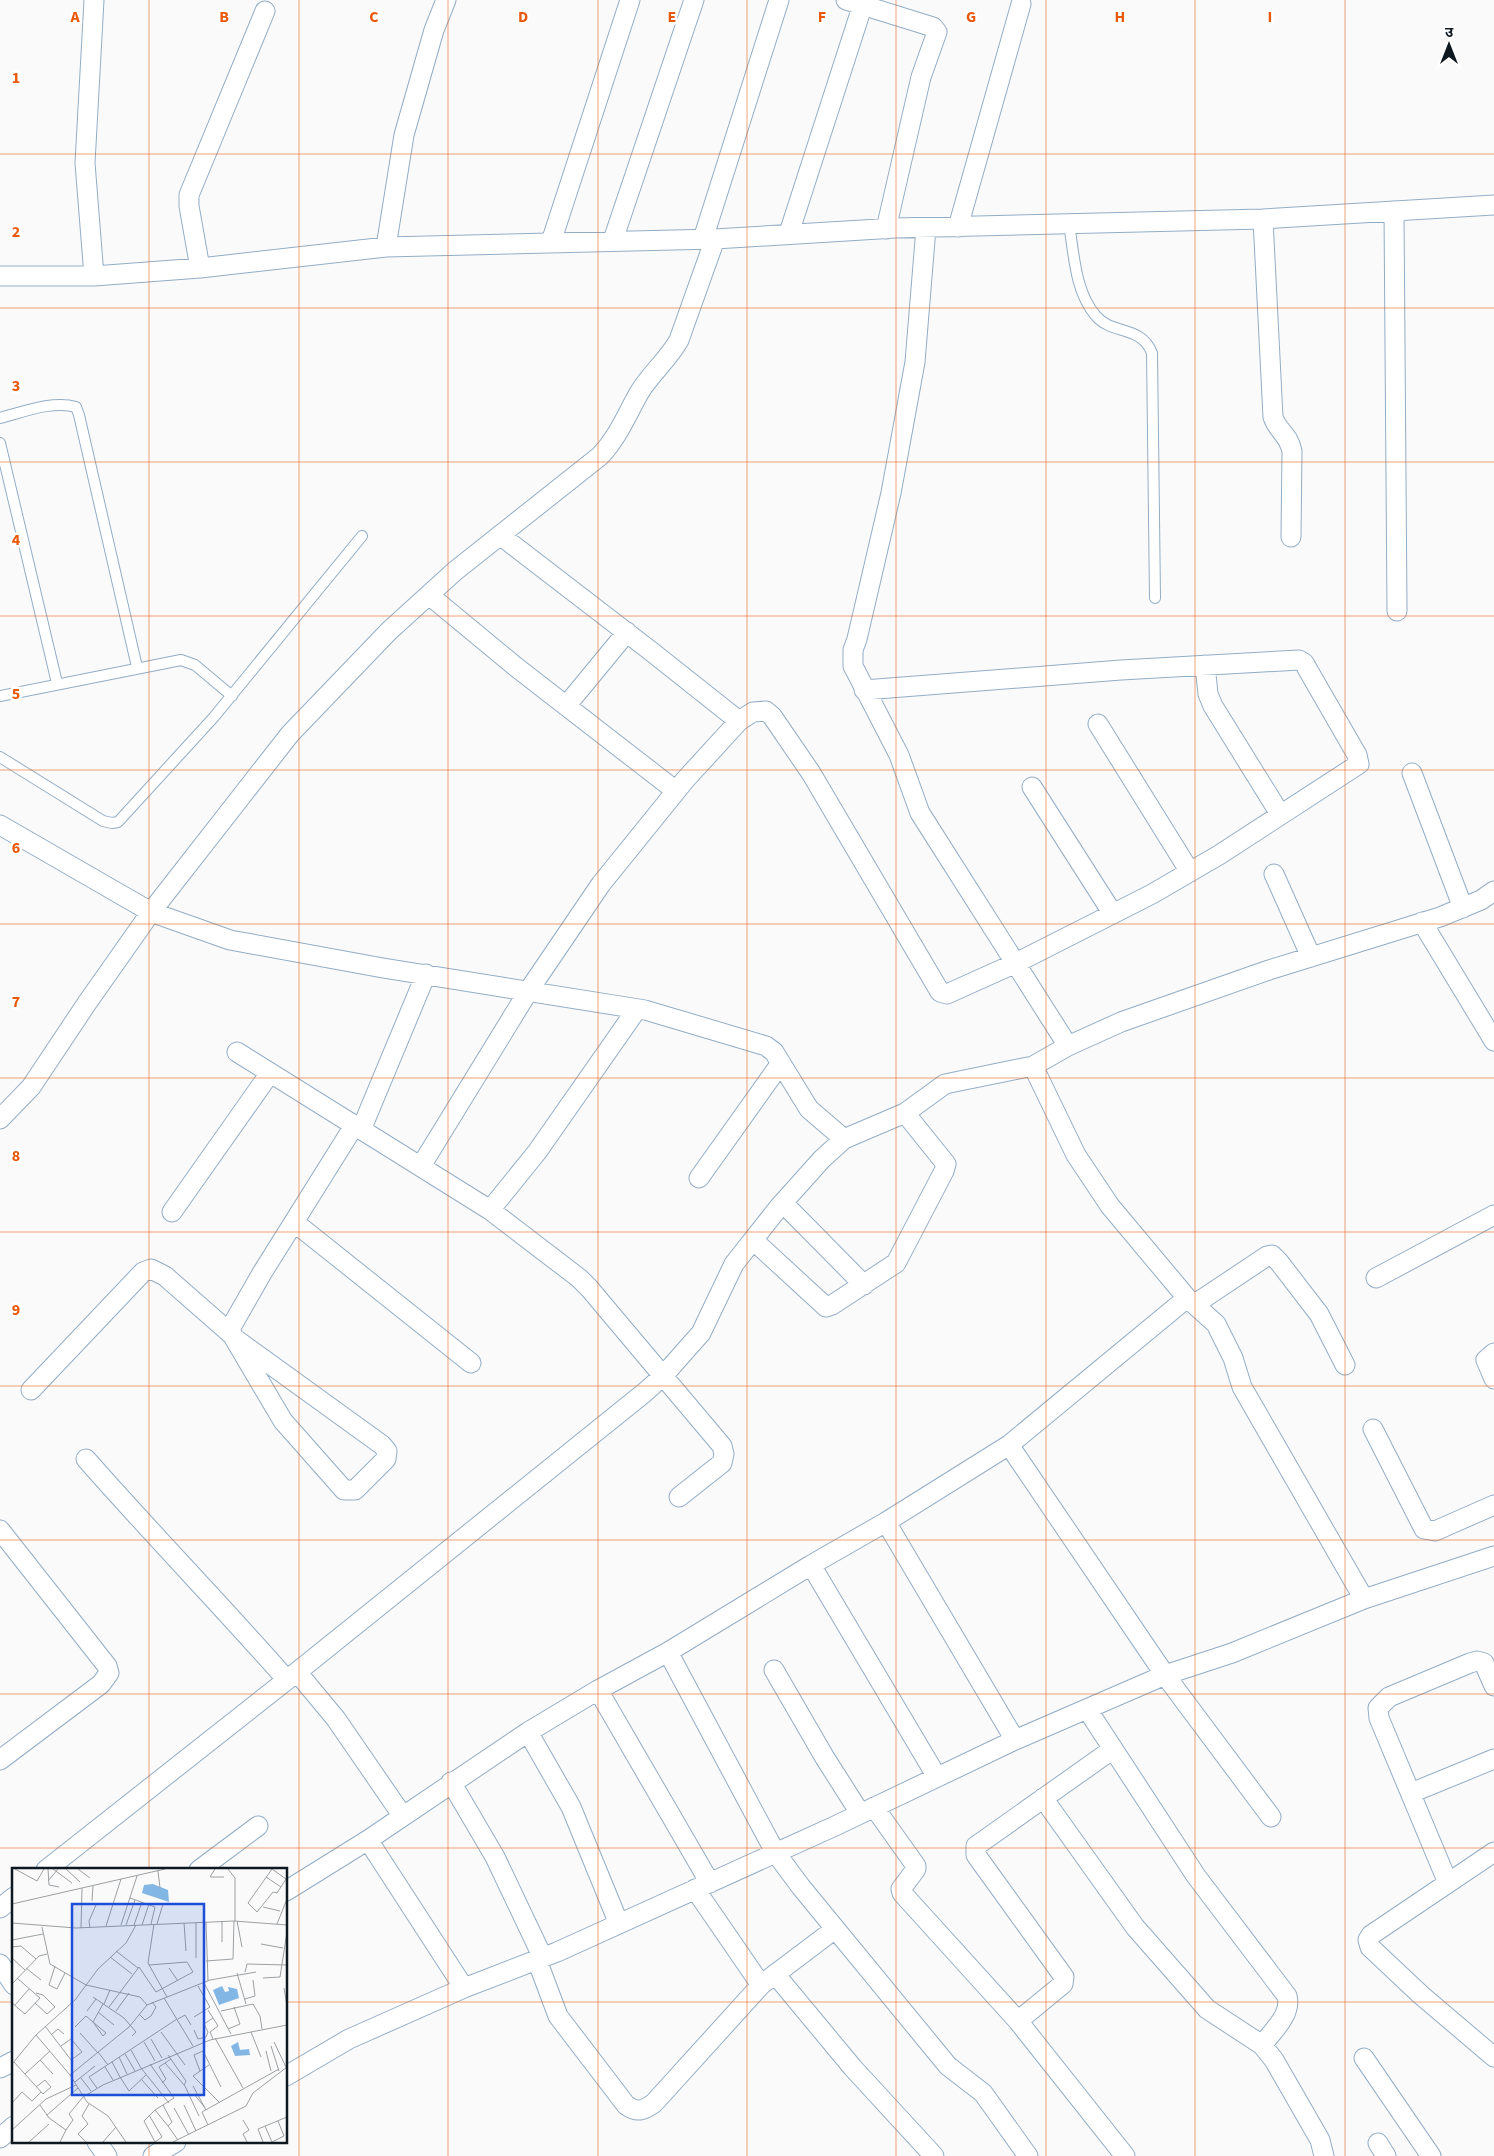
<svg xmlns="http://www.w3.org/2000/svg" width="1494" height="2156" font-family="'Source Sans 3','Noto Sans Devanagari',sans-serif">
  <style>
    .lines { fill: none; stroke-linecap: round; stroke-linejoin: round }
    .lane-casing { stroke: #92adc6; stroke-width: 12 }
    .street-casing { stroke: #92adc6; stroke-width: 21 }
    .lane { stroke: #fff; stroke-width: 10 }
    .street { stroke: #fff; stroke-width: 19 }
    .grid { fill: none; stroke: #e8590c; stroke-width: 1; stroke-opacity: 0.55 }
    .inset-road { fill: none; stroke: #9ca0a3; stroke-width: 1 }
    .view { fill: #1d4ed8; fill-opacity: 0.15; stroke: #1d4ed8; stroke-width: 2.5 }
    .inset-edge { fill: none; stroke: #0e1821; stroke-width: 2.5 }
    .grid-label { font-size: 16px; text-anchor: middle; font-weight: bold; fill: #e8590c; stroke: #fff; stroke-width: 5; stroke-linejoin: round; paint-order: stroke }
  </style>
  <rect width="100%" height="100%" fill="#fafafa"/>
  <g class="lines">
    <g class="lane-casing">
      <path id="lane" d="M1069,224C1074,254 1075,292 1096,316C1112,335 1141,325 1152,353L1155,598
        M0,418C23,412 53,400 76,407L79,415L137,667
        M0,443L57,683
        M0,696L181,660L195,665L232,696
        M0,757L103,821L112,823L118,822L214,717L362,536"/>
    </g>
    <g class="street-casing">
      <path id="street" d="M94,0L85,163L94,276
        M846,0L933,27L937,32L921,77L886,229
        M1394,211L1397,611
        M1263,219L1273,417C1278,432 1288,433 1292,451L1291,537
        M958,227L1021,4
        M926,228L915,362L891,493L857,639L853,650V666L899,755L920,813L1068,1046
        M789,233L863,4
        M703,239L779,0
        M613,240L694,0
        M551,242L630,0
        M386,247L404,135L434,30L446,0
        M200,268L189,206V195L265,11
        M0,276H94L200,268L386,247L715,239L895,228L1263,219L1494,205
        M500,535L652,652L739,721
        M429,595L516,667L676,791
        M1205,665L1208,694L1213,706L1280,814
        M566,706L627,632
        M1098,724L1190,872
        M1412,773L1463,908
        M1032,787L1113,914
        M0,825L151,912L230,940L383,968L645,1010L766,1046L774,1052L809,1109L844,1139
        M1274,874L1311,957
        M1422,922L1494,1041
        M237,1052L490,1210L579,1278L589,1288L722,1446L724,1454L722,1463L679,1497
        M1033,1066L1076,1155L1110,1206L1187,1298L1216,1324L1233,1358L1242,1387L1364,1599
        M0,1119L31,1087L87,1003L151,912L290,734L389,631L455,571L600,456C618,437 626,416 639,393C650,374 668,360 679,340L715,239
        M361,1130L426,974
        M421,1166L529,990L601,884L685,780L739,721L753,712L766,711L772,716L811,773L940,992L947,994L1016,963L1152,894L1219,855L1359,764L1357,755L1304,663L1299,660L1121,670L864,690
        M699,1178L781,1063
        M783,1203L864,1285
        M490,1210L537,1152L637,1009
        M172,1212L270,1073
        M294,1222L471,1363
        M753,1240L826,1307L832,1305L896,1263L944,1171L946,1164L905,1113
        M1376,1278L1494,1215
        M1195,1304L1267,1256L1272,1255L1279,1262L1319,1314L1345,1365
        M234,1338L283,1421L344,1490H355L386,1459L387,1451L382,1445L234,1338L230,1329L262,1273L354,1126
        M1494,1353L1486,1360L1494,1379
        M31,1390L143,1272L151,1269L165,1276L230,1333
        M1373,1429L1424,1529L1435,1531L1494,1505
        M1009,1445L1165,1675L1271,1817
        M86,1459C152,1534 221,1605 287,1680
        M886,1522L1015,1740
        M0,1530L107,1666L109,1673L101,1684L0,1760
        M811,1565L937,1777
        M668,1652L775,1852L801,1887L948,2066L983,2093L1028,2156
        M774,1670L825,1758L860,1813
        M297,1672L336,1719L402,1815
        M598,1690L710,1883
        M1087,1709L1196,1876L1287,1996C1292,2014 1273,2031 1262,2045
        M528,1732L571,1807L619,1924
        M451,1782L495,1857L543,1958
        M1411,1793L1494,1759
        M1043,1798L1135,1927L1207,2009L1262,2045L1274,2060L1320,2140L1324,2156
        M874,1807L916,1866V1869L901,1889L902,1893L1018,2021L1125,2156
        M368,1840L464,1988
        M1494,1852L1371,1935L1368,1940L1370,1947L1421,1995L1494,2057
        M46,1870L297,1672L644,1393L663,1376L701,1333L734,1264L779,1207L822,1159L844,1139L905,1113L945,1084L1033,1066L1068,1046L1121,1022L1269,970L1440,917L1481,900L1494,891
        M199,1870L258,1826
        M1448,1883L1379,1718L1378,1708L1389,1697L1470,1663L1477,1661L1484,1663L1494,1686
        M695,1889L761,1985
        M286,1891L368,1840L528,1732L598,1690L668,1652L811,1565L886,1522L1009,1445L1187,1298
        M0,1908L14,1897
        M537,1960L558,2016L626,2105C637,2113 643,2111 654,2103L761,1985L835,1929
        M0,1964L14,1985
        M775,1974L853,2068L934,2156
        M1018,2021L1063,1984L1064,1977L976,1855V1846L1113,1749
        M1364,2058L1431,2156
        M0,2068L14,2061
        M286,2076L349,2039L464,1988L557,1952L835,1826L1015,1740L1165,1675L1232,1653L1364,1599L1494,1556
        M0,2138L14,2126
        M97,2142L107,2156
        M1378,2143L1386,2156
        M153,2156L176,2142"/>
    </g>
    <use href="#lane" class="lane"/>
    <use href="#street" class="street"/>
  </g>
  <path class="grid" d="M149,0V1870M299,0V2156M448,0V2156M598,0V2156M747,0V2156M896,0V2156M1046,0V2156M1195,0V2156M1345,0V2156M0,154H1494M0,308H1494M0,462H1494M0,616H1494M0,770H1494M0,924H1494M0,1078H1494M0,1232H1494M0,1386H1494M0,1540H1494M0,1694H1494M0,1848H1494M0,2002H14M286,2002H1494M149,2142V2156"/>
  <g transform="translate(12 1868)">
    <rect width="275" height="275" fill="#fafafa"/>
    <path d="M141,16L156,22L157,34L130,25L132,17ZM210,118L213,124L217,123L216,119L225,121L227,130L207,137L201,122ZM226,174L228,182L237,181L238,187L223,188L219,178Z" fill="#82b7e5"/>
    <path class="inset-road" d="M3,1L25,13L32,1M36,1L37,17L47,19M41,1L60,15M54,1L68,14M66,1L78,10M203,1L198,9H212M216,1L223,10V53M260,1L274,11L265,25L261,24L245,44L236,35ZM146,3L148,20M254,9L269,19M36,13L46,1M118,30L143,39L139,56M80,33L81,18M0,36L153,1M251,39L268,43M225,53L230,79M194,54L196,113M0,55L64,60L222,53L275,57M172,55L174,83M184,55V90M142,56L136,95L155,129M145,56L151,36M265,56L275,31M109,57L125,8M114,57L123,32M122,57L130,34M130,57L137,36M94,58L109,11M30,59L38,96L74,117L128,129L135,137M69,60L70,20M78,60L77,53L84,37M0,72L31,66M210,74V53M249,76L271,80M0,79L9,78L24,91M104,83L126,100M98,89L120,106M0,90L13,102M194,93L221,91L222,53M43,98L37,117L45,121L53,105M14,100L29,112M157,100L166,113M233,104L235,96L275,97M225,105L234,136M251,110L268,109L275,64M192,115L219,166M0,116L27,88L35,86M272,120L275,138M81,129L112,150L124,164L120,168M152,130L181,178M233,131L243,128L241,112M0,135L13,146L28,130L5,110M23,135L35,146L43,139L31,127L24,125M92,136L98,122M3,137L17,121M97,139L127,99L144,124L181,104L175,94L137,97M196,142L206,158L198,164L201,171M75,143L84,131M104,143L117,125M209,143L241,136L248,148L250,161M86,144L102,157M127,146L133,152L139,148L144,139L140,134M182,149L198,139L186,118M166,151L173,147L179,157M81,154L91,168L94,165L81,154L91,136M33,158L59,192L70,184L59,171L49,178M63,159L74,148L81,154M216,161L228,156L222,139M182,162L186,171L194,169L196,164L192,156L201,150M149,164L173,197M239,164L249,189M68,165L86,185M40,166L46,161L52,166M24,167L58,207L75,234L96,248L114,274M203,170L231,220M139,171L150,190M132,174L143,193M262,174L274,199M259,178L267,203M119,182L129,200L157,235M254,183L259,203M86,184L96,197M113,186L123,203M156,187L174,213L172,217M107,189L115,206M28,192L41,206M2,194L31,226L39,219L33,212L24,219M100,194L108,209M153,195L173,218L187,248M0,196L24,167L63,132L86,101L114,75L124,57M138,196L162,230L143,242L132,253L143,274M197,197L181,208L208,235M93,199L101,212M188,203L182,187L191,183L209,219M13,206L38,183M58,207L117,159L135,137L198,112L244,104M108,209L117,223L134,207M69,210L79,223M129,211L146,230M63,214L83,198M150,215L154,211L147,199L159,191M181,218L194,242M85,220L77,209L165,151M182,226L193,240M0,235L10,224L20,233L29,224M28,237L37,250L54,262L48,274M151,237L160,254L156,258L166,272M172,237L184,263M162,240L177,267M143,242L156,258M35,247L66,220M137,247L150,269L143,274M231,252L237,262L231,266L235,274M196,257L190,244L267,201M253,258L260,274M0,262L34,231L64,217M54,262L61,252L57,246L71,229L91,217L198,172L275,157M17,274L37,256M74,274L66,266L76,256L70,248L77,236M91,274L104,259M161,274L234,238L241,225L275,199M251,274L246,261L275,249M260,274L272,268L266,253"/>
    <path class="view" d="M60,36H192V227H60Z"/>
    <rect width="275" height="275" class="inset-edge"/>
  </g>
  <g class="grid-label">
    <text x="75" y="22">A</text>
    <text x="224" y="22">B</text>
    <text x="374" y="22">C</text>
    <text x="523" y="22">D</text>
    <text x="672" y="22">E</text>
    <text x="822" y="22">F</text>
    <text x="971" y="22">G</text>
    <text x="1120" y="22">H</text>
    <text x="1270" y="22">I</text>
    <text x="16" y="83">1</text>
    <text x="16" y="237">2</text>
    <text x="16" y="391">3</text>
    <text x="16" y="545">4</text>
    <text x="16" y="699">5</text>
    <text x="16" y="853">6</text>
    <text x="16" y="1007">7</text>
    <text x="16" y="1161">8</text>
    <text x="16" y="1315">9</text>
  </g>
  <g transform="translate(1449 45)" stroke="#ffffff" stroke-width="4" paint-order="stroke">
  <path d="M0-4L9 19L0 12L-9 19Z" fill="#0e1821"/>
  <text y="-8" font-size="14" font-weight="bold" text-anchor="middle" fill="#0e1821">उ</text>
  </g>
</svg>
